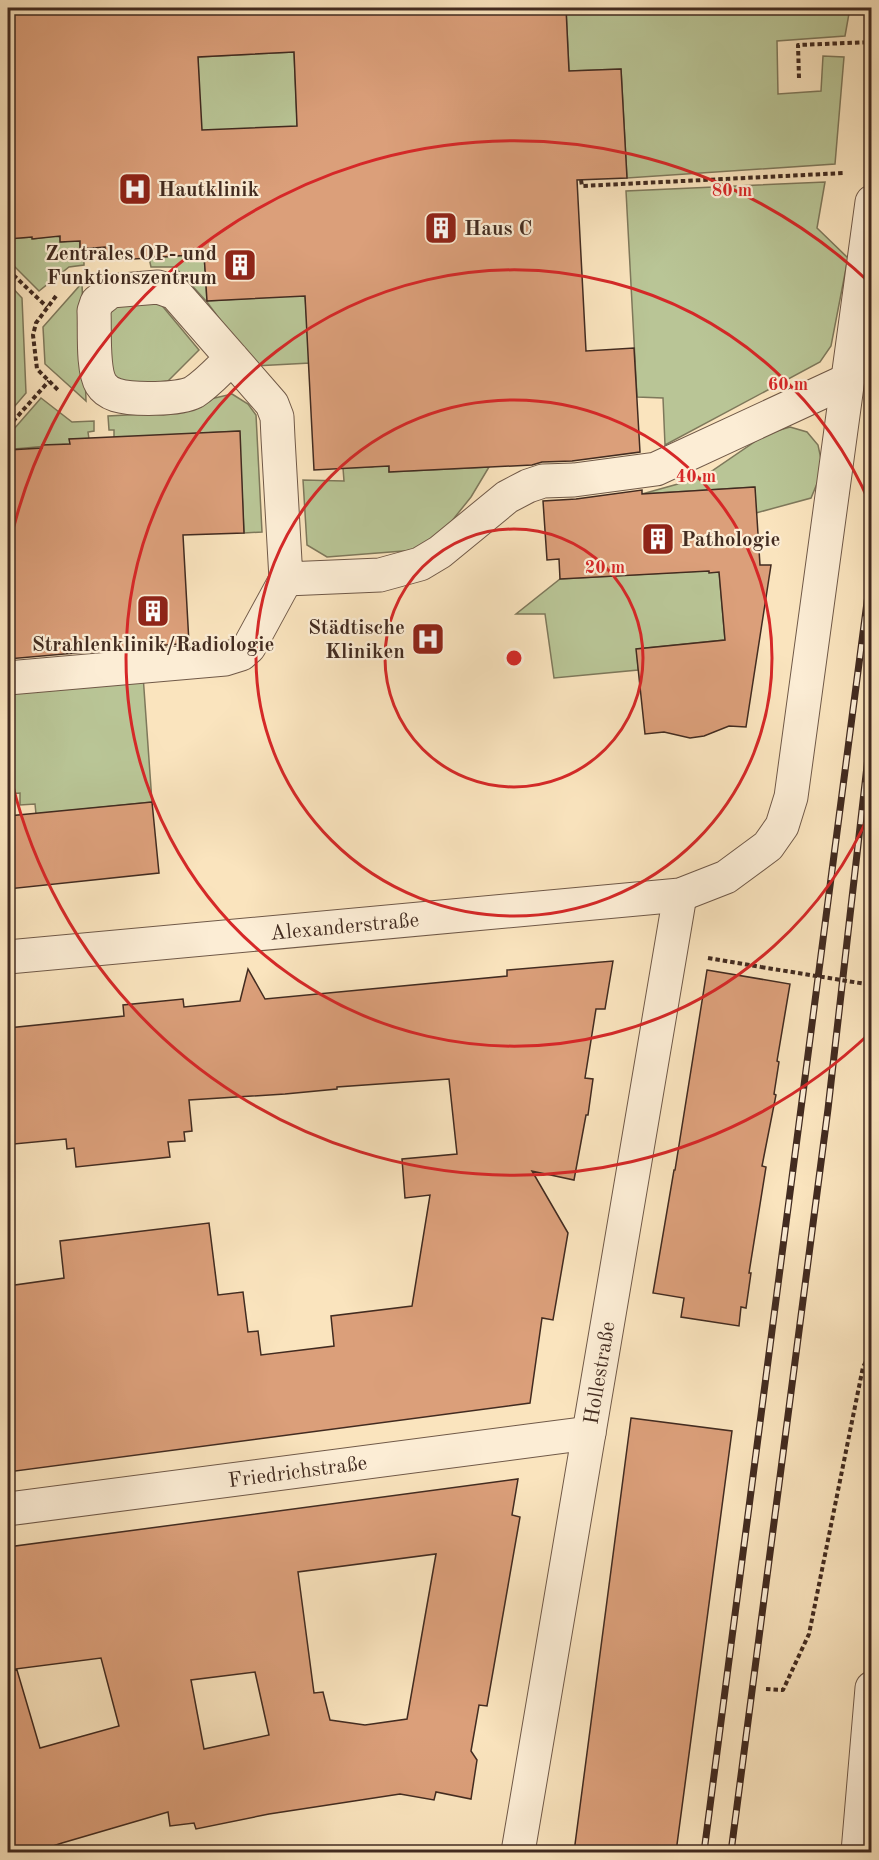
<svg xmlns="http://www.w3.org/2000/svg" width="879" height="1860" font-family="'Old Standard TT',serif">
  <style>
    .green { fill: #b9c596; stroke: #7e785b; stroke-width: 1.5 }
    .building { fill: #db9f7a; stroke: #422b20; stroke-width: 1.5; fill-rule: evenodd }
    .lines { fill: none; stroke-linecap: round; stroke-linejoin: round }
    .minor-casing { stroke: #705948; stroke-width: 35 }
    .path { stroke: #422b20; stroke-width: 4; stroke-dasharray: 4.5 3; stroke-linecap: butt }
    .minor { stroke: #fcedd5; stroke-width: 33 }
    .rail-casing { stroke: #422b20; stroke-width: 7 }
    .rail { stroke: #fcedd5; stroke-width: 4.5; stroke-dasharray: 14; stroke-linecap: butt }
    .path-bridge { stroke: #422b20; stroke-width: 4; stroke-dasharray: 4.5 3; stroke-linecap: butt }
    .ring { fill: none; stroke: #d62828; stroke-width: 3 }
    .labels { text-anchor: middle; stroke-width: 4.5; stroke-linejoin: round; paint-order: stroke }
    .poi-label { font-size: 21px; font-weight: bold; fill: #422b20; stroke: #fcedd5; text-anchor: start }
    .street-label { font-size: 21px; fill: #422b20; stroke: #fcedd5 }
    .centre { fill: #d62828; stroke: #fcedd5; stroke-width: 3 }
    .ring-label { font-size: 18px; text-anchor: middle; font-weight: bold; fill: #d62828; stroke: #fcedd5; stroke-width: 4.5; stroke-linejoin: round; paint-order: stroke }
  </style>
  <rect width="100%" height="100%" fill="#fae4be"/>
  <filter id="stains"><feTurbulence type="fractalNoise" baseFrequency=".00333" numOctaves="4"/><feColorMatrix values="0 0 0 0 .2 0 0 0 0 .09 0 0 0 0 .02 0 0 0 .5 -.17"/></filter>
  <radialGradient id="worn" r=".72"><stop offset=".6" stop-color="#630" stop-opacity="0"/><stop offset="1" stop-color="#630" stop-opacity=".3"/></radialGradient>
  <path class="green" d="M566,8H641V9L697,8H850L845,36L777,41L778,94L821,91L823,56L844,57L835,164L627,178L621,69L569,71Z
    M294,52L304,275L265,234L259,128L8,145V99L199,89L198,57Z
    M825,182L817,228L848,258L831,346L820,362L665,445L663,398L637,397L626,191Z
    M54,236L60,237L61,242L80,240V247L84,248V265L69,267L39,291L8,260V239L32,237L33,239Z
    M204,254L207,301L305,295L310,363L254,366L207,302L175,267H151L149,258Z
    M8,283L22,298L26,393L8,414Z
    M82,283L86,401L45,364L43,327Z
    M121,296H154L199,350L161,388H125L106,367L104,311Z
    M232,394L248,404L256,415L262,532L244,533L239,431L114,438V430H109L108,416L183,412L206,400Z
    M41,398L72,422L94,421V431L88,432L89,439H70V444L14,449L13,430Z
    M790,427L807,432L818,445L821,459V474L811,498L756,513L754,487L642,494L703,477L766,434Z
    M389,462V472L489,467L471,497L443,532L416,550L327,557L307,545L303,480L344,481L343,468L372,467Z
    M719,570L725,640L637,649L638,670L554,678L545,614H516L560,579Z
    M143,675L152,802L36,814L35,804L20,805V793L8,794V692Z"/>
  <path class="building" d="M8,8H566L569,71L621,69L627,178L577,180L586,351L634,348L640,452L572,461L542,462L532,465L389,472V466L314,470L305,296L207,301L204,254L106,261L105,247L80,249V241L60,242V236L32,239V237L8,239ZM294,52L297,126L202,130L198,57Z
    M240,431L244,533L183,535L189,643L8,659V450L42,448V445L70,444L69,439Z
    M755,487L760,565H771L746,727L729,726L704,736L690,738L664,732L645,734L636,649L725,640L719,572L709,573V571L560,579L559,559L547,560L543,501L576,499L642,490V494Z
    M152,802L159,873L8,889V816Z
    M613,961L605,1009H596L585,1078L593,1079L588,1115H586L574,1180L532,1171L568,1233L553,1320L542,1318L530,1403L8,1472V1286L64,1278L60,1241L209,1223L218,1295L243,1292L248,1332L258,1331L261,1355L334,1346L331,1316L412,1306L430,1195L405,1198L402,1159L457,1154L449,1079L337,1087V1089L285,1094L189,1100L192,1131L184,1132L185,1141L168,1142L170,1157L76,1167L74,1148L67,1149L66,1139L14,1144L11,1120H8V1028L124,1016L123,1005L183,999L184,1007L240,1001L248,969L265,999L507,976V970Z
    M707,970L790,984L777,1061L779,1062L774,1094L776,1095L762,1166L766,1167L749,1273H751L746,1308L741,1307L739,1326L681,1317L684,1298L653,1293L674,1170H675Z
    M631,1418L732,1431L676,1852H574Z
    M518,1479L512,1515L520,1517L487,1706L479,1705L471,1751L477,1760L471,1799L436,1792L434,1800L400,1794L269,1814L196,1829L194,1823L170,1826L168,1812L62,1843L35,1852H8V1671L17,1670L40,1748L119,1726L101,1658L8,1670V1547ZM436,1554L407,1719L365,1725L330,1720L323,1692L314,1693L298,1572ZM255,1672L269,1735L204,1749L191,1680Z"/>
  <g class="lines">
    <g class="minor-casing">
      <g id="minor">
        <path d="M232,358C220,369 208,383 194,392C179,400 132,400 116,395C110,393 104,389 101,384C92,369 95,329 94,311L97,302L111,291L158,287L175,293L272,404L277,417L278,438L286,579L380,575L420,564L440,552L507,497L528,486L543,481L574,480L656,469L846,381"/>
        <path d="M8,678L225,659L241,654L249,647L286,579"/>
        <path id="s1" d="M8,957L680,895L726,877L768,846L782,826L791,797L872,202"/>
        <path id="s2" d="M8,1509L589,1433"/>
        <path id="s3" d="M518,1852L680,895"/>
        <path d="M858,1852L872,1688"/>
      </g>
    </g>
    <path class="path" d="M799,78L798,45L872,42
      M581,180L582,186L845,173
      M8,270L47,307
      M56,296L36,323L33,335L37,369L59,391
      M8,427L49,381
      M708,958L761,967
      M766,1689L783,1690L809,1634L863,1367L872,1350"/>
    <use href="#minor" class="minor"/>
    <g class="rail-casing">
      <path id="rail" d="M704,1852L872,564
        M731,1852L828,1109L872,722"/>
    </g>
    <use href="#rail" class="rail"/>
    <path class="path-bridge" d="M761,967L872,985"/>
  </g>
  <g class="ring">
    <circle cx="514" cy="658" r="129"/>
    <circle cx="514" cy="658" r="258"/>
    <path d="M871 810A388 388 0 1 1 871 506"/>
    <path d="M870 1033A517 517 0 0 1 8 765M8 551A517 517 0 0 1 870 283"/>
  </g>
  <defs>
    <g id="hospital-square" transform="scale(1.725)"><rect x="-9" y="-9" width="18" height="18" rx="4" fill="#8f2418" stroke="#fcedd5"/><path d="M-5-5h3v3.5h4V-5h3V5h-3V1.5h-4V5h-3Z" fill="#fff"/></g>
    <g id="building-square" transform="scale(1.725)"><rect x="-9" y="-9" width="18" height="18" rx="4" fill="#8f2418" stroke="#fcedd5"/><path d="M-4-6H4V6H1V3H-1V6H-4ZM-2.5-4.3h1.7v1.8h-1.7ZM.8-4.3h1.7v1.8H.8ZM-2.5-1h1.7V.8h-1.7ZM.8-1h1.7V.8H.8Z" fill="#fff"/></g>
  </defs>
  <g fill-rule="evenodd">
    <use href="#hospital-square" x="135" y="189"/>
    <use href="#building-square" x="441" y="228"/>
    <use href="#building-square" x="240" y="265"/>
    <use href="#building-square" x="658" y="539"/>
    <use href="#building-square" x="153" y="611"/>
    <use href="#hospital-square" x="428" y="639"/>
  </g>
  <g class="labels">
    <g class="poi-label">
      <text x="158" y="196">Hautklinik</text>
      <text x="464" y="235">Haus C</text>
      <text x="217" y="260" text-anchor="end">Zentrales OP- und<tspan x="217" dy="24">Funktionszentrum</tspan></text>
      <text x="681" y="546">Pathologie</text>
      <text x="405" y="634" text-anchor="end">Städtische<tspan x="405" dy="24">Kliniken</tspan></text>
      <text x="153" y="651" text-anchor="middle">Strahlenklinik/Radiologie</text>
    </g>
    <g class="street-label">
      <text dy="7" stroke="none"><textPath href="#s1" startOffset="338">Alexanderstraße</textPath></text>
      <text dy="7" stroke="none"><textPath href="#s3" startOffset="486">Hollestraße</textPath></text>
      <text dy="7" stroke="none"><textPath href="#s2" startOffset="292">Friedrichstraße</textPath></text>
    </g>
  </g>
  <circle cx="514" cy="658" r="9" class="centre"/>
  <g class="ring-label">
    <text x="732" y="196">80 m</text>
    <text x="788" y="390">60 m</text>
    <text x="696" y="482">40 m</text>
    <text x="605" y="573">20 m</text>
  </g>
  <rect width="879" height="1860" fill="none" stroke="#fae4be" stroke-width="30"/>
  <rect x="9" y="9" width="861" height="1842" fill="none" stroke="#422b20" stroke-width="3"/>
  <rect x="15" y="15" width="849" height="1830" fill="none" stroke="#422b20" stroke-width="1.5"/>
  <rect width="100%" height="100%" filter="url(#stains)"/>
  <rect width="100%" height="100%" fill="url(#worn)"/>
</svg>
